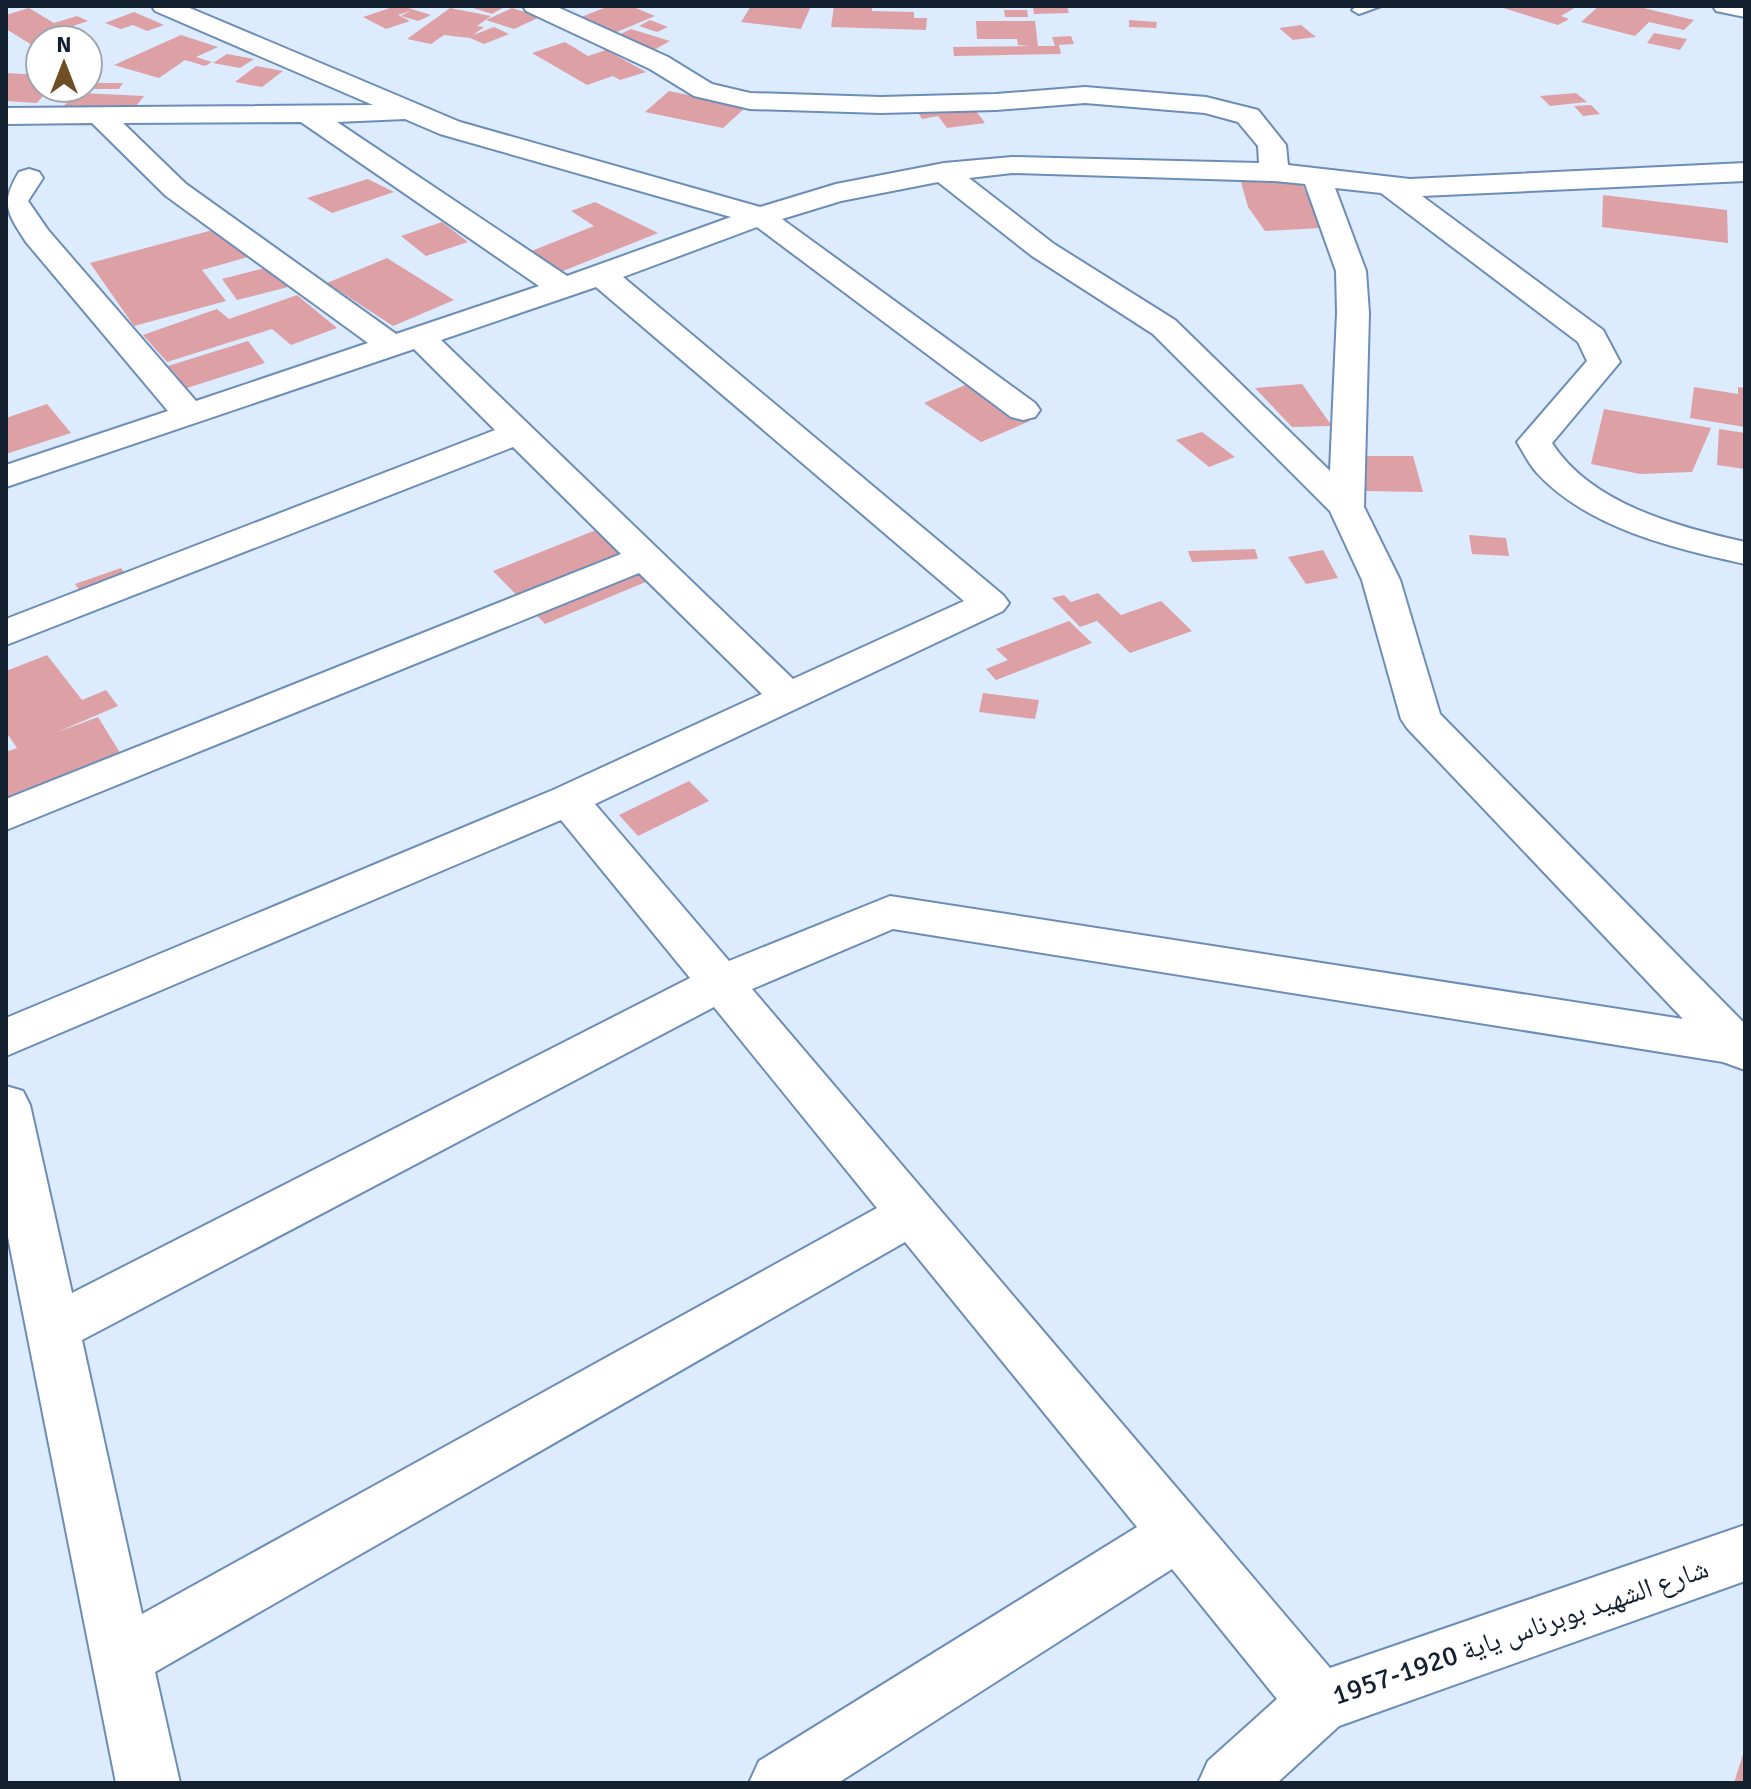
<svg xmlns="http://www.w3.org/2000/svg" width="1751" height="1789" font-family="Signika,'Noto Naskh Arabic',sans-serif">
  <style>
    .building { fill: #dca0a5 }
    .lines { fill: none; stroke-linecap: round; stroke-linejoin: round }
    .service-casing { stroke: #6c8db6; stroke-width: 4 }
    .minor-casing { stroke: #6c8db6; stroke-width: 4 }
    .service { fill: #fff; fill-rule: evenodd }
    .minor { fill: #fff; fill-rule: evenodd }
    .labels { text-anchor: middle; stroke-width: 7; stroke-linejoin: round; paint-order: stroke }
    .near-street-label { font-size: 28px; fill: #132030; stroke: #fff }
  </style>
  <rect width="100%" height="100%" fill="#dcebfd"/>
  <path class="building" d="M396,6H402L431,15L418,21L401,16L410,11L398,15L410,21L386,29L363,17Z
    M467,6H506L492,14Z
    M609,6H631L655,16L612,34L576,19Z
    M751,6L807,7L811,6L801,29L741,22Z
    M834,6H872V11L914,12V18H927L926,30L831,27Z
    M1578,6L1561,16L1569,19L1558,25L1500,7Z
    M1599,6H1635L1694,20L1684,30L1649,22L1635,36L1581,22Z
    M1067,7L1069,13L1034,14L1033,8Z
    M29,8L54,23L77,16L88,21L64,29L80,38L40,40V50L6,29V15Z
    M450,8L491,16L477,26L484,27L473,35L494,27L509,34L484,44L470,38L444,35L431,44L407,39Z
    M512,8L540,17L514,29L486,20Z
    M1004,10H1027L1028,17H1005Z
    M134,12L164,25L147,31L133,25L121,29L105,23Z
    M650,20L668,27L657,32L639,26Z
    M1129,20L1157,22L1156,28L1129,27Z
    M976,21H1035L1038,46H1055L1052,37L1071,36L1074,44L1059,45L1061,54L954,56L953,47L1030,46L1018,45L1017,39H977Z
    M1301,25L1316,37L1293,40L1279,28Z
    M631,29L670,41L652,51L612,38Z
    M1654,33L1687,39L1680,50L1647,43Z
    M181,35L218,47L196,57L212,62L205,66L185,60L159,78L114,65Z
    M565,42L588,56L606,50L646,72L620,80L613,76L587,85L532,53Z
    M227,54L254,59L240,68L213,63Z
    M256,66L283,71L262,87L235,82Z
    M6,73L40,75V88H50L37,103L6,101Z
    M96,83H123L119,89H91Z
    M53,88H86L81,93L144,96L134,109L64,106L72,96L47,95Z
    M669,91L746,107L723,128L645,112Z
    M1576,93L1587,102L1550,106L1540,96Z
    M971,104L985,123L947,128L938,116L922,119L917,111Z
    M1591,105L1600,114L1583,116L1574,106Z
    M368,179L394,192L332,213L307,198Z
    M1301,181L1321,228L1265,231L1248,207L1241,182Z
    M1603,195L1727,210L1728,243L1602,227Z
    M595,202L658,233L563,271L529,252L594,226L571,211Z
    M442,222L468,242L426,256L401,236Z
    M224,227L248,257L202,270L226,301L134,326L90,263Z
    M387,258L454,300L393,326L327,283Z
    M276,265L292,286L237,300L222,279Z
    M297,295L337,328L291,345L272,329L167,362L143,335L217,309L229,319Z
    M248,341L265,363L187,388L168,366Z
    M972,382L1030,421L981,442L924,403Z
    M1302,384L1332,426L1292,427L1255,388Z
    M1694,387L1738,394V387L1745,388V427L1690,418Z
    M47,404L71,433L6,454V418Z
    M1604,409L1711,428L1692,472L1640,474L1591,464Z
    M1719,429L1745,433V469L1717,465Z
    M1202,432L1235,457L1209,467L1176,440Z
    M1362,456H1413L1423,492L1366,491Z
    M606,526L660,576L545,624L493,571Z
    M1469,535L1506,538L1509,556L1472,554Z
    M1255,549L1258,559L1192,562L1188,551Z
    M1323,550L1338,578L1306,584L1288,557Z
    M121,568L137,590L91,606L75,584Z
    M1098,593L1121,615L1161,601L1192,631L1130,653L1097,621L1080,627L1052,598L1064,595L1071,602Z
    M1069,621L1092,643L996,680L986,669L1008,660L996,649Z
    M47,655L82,700L106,690L118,706L55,733L98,717L135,777L6,800V752L17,748L6,732V671Z
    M983,693L1039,700L1035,719L979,712Z
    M689,781L709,801L638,836L619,815Z
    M1744,1751L1745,1783H1734Z"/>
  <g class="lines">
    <g class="service-casing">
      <path id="service" d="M1381,6L1359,14L1352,10L1357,6Z"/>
    </g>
    <g class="minor-casing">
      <path id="minor" d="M152,6H185L460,122L760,207L836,184L944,163L1012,157L1259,163L1258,146L1238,122L1205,113L1085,103L996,110L881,113L750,109L694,96L650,69L526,11L523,6H555L668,57L712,84L750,93L881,97L996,94L1085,87L1206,97L1258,110L1286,145L1288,165L1410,179L1745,163V181L1422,196L1603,330L1620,362L1552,443C1591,504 1678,527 1745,542V564C1674,548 1589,529 1537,473C1529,464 1523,452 1517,442L1587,361L1578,342L1381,193L1335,188L1366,271L1369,313L1364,507L1400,580L1440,714L1745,1024V1070L1723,1062L893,929L752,989L1330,1668L1745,1525V1581L1339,1726L1277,1783H1198L1208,1761L1277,1699L1172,1569L838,1783H749L759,1761L1137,1527L905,1242L155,1672L180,1783H116L6,1227V1086L23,1091L30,1105L72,1293L690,978L561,820L6,1056V1018L553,790L762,694L639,573L6,830V799L621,554L513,447L6,645V619L495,430L414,349L6,487V465L168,411L26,242C7,213 0,203 19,172L29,169L39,172L43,178L28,201L48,230L196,401L368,343L166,196L92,123L6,124V108L373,105L155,11ZM405,119L440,134L731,217L567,276L337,122ZM301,122L539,286L396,334L186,184L123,123ZM1012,173L1274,181L1305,184L1336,271L1337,313L1330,471L1175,320L1054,244L969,178ZM938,182L1032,256L1153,334L1330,511L1362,580L1401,719L1407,728L1683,1019L890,896L729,961L595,804L1003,611L1009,603L1003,595L623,277L757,227L1011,417L1023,420L1035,417L1040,410L1035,403L782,219L841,201ZM596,287L964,601L793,679L441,340ZM714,1007L877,1208L142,1614L82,1340Z
        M1713,6H1745V17L1716,11Z"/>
    </g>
    <use href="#service" class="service"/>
    <use href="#minor" class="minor"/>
  </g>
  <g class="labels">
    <g class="near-street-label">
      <text transform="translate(1520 1631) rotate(-19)" y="10">شارع الشهيد بوبرناس ياية 1920-1957</text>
    </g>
  </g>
  <rect width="1751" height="1789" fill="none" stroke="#132030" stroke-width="16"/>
  <g transform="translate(64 64)"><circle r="38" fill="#ffffff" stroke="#a1a6ac" stroke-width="2"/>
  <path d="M0-6L14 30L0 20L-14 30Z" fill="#6e4f24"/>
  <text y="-12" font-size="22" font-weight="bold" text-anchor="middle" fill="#132030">N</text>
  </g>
</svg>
